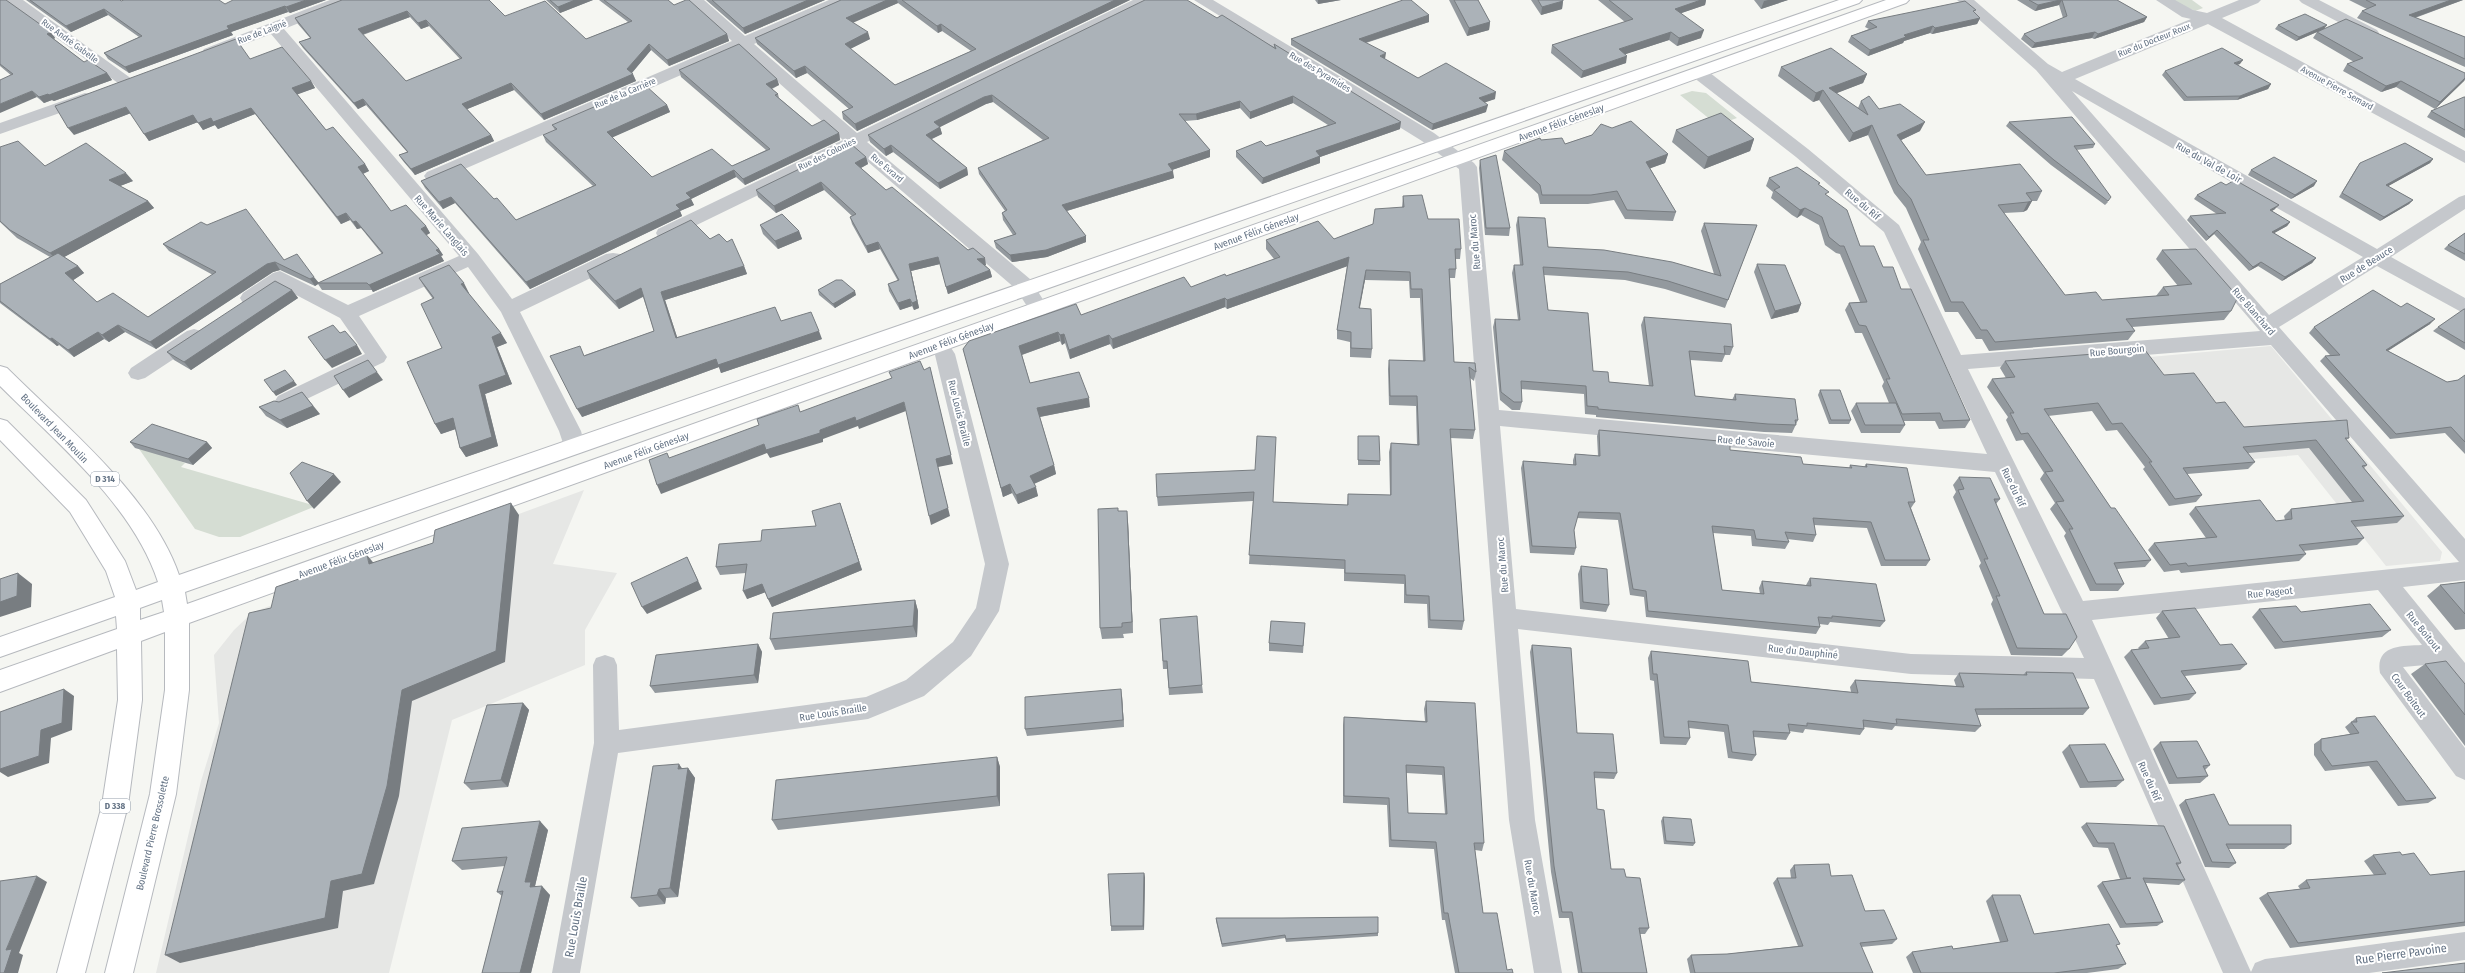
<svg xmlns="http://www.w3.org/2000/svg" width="2465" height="973" font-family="'Fira Sans Condensed',sans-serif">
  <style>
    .built { fill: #e6e7e5 }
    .green { fill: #d5ddd3 }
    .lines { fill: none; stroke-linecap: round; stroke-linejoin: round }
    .major-casing { stroke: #b6b9be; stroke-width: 2 }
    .minor { fill: #c5c8cc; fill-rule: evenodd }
    .major { fill: #fff; fill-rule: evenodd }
    .wall { fill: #93999e; fill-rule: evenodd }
    .shaded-wall { fill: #787d81 }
    .building { fill: #abb2b8; stroke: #787d81; fill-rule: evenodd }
    .labels { text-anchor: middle; stroke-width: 4; stroke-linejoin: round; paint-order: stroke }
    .far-street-label { font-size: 9px; fill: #637284; stroke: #fff }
    .shield { fill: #fff; stroke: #929ca9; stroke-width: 1 }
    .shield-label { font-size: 9px; font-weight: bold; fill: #637284 }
    .street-label { font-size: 10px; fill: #637284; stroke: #fff }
    .near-street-label { font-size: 12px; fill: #637284; stroke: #fff }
  </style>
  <rect width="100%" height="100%" fill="#f5f6f2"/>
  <path class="built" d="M2271,346L2442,552L2440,561L2386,566L2298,455L2207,463L2150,357Z
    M584,490L553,564L617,573L585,630V665L452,720L389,973H156L201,781L219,723L214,655L234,630L253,612Z"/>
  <path class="green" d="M2170,0H2192L2203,8L2195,11Z
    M1692,91L1706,93L1737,118L1717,125L1680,95Z
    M137,446L185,463L181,467L316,506L240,537H219L195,529Z"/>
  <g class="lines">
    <g class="major-casing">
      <path id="major" d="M1839,0H1862L1859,3L185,592L187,604L1886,0H1909L1906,3L189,623V690L176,794L133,973H105L150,794L165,690V632L141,641L142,700L128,805L85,973H57L102,805L118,700L117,649L0,692V670L117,629L116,616L0,657V637L115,597L106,571L70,512L0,440V419L7,421L86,500L125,561L136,590L158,582C133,505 56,442 0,386V366L7,368C65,426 152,496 179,575ZM162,600L164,612L140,620V608Z"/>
    </g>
    <path class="minor" d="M5,0H23L136,82L134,86H122Z
      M330,0H352L349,3L284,29L478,254L512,299L606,254L613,253L620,254L622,259L620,264L520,312L581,431L585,446L582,452L574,454L566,452L559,431L501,312L468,267L359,316L387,357L384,362L292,406L285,409L278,406L275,401L278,396L365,354L340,318L281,287C269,294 257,307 243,303L240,298L243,293L273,273L280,271L348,305L459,256L271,34L216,55H204L202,52L204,49Z
      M687,0H704L745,36L829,0H850L847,3L754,44L857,133L1133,0H1153L1150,3L867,142L1030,279L1049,309L1046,314L1039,316L1032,314L1016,289L853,149L672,237L665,239L658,237L656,233L658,229L843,140L741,49L439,180H427L424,176L427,172L732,41Z
      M1194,0H1213L1434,133L1474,163L1477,167L1499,410L1987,454L1884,232L1796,157L1693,77L1691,73L1693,69H1705L1808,149L1899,225L1961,355L2260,331L2036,70L1957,0H1974L2048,64L2062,72L2191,19L2182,17L2156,0H2175L2193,10L2207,13L2239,0H2261L2258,3L2222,18L2465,151V163L2208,24L2075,79L2377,249L2459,197L2465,195V209L2391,257L2465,298V314L2377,266L2279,327L2465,539V580L2403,587L2465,663V692L2456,689L2437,664L2403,667L2465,748V780L2456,776L2380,673C2375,645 2401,646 2422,645L2378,590L2092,620L2251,972L2255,963L2265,959L2465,932V960L2369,973H2223L2094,679L1911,674L1518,629L1535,820L1562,973H1534L1509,820L1459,169L1422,141ZM2072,91L2363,257L2269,315ZM2271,345L2459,562L2083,601L1968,369ZM1500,426L1995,472L2084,658L1911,654L1516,609Z
      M2299,0H2319L2377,30L2379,33L2377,36H2365L2302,3Z
      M85,93L91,94L93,98L91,102L0,134V123Z
      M194,329L201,331L204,336L201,341L145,378L138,380L131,378L128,373L131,368L187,331Z
      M939,338L946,340L955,354L1009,564L999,611L971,656L924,696L868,719L618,753L580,973H552L594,743L593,665L596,658L605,655L614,658L617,665L619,730L866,697L906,680L953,642L976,608L985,564L935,355L929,345L932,340Z"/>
    <use href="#major" class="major"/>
  </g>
  <path class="wall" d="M0,0L51,32L55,38L54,39L84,62L107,73L112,80L54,101L52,100L44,103L0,66Z
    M26,0H120L121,1L225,4L326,0L290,13L288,12L231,32L233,35L129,73L108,59L104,53L139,37L108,15L71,32Z
    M342,0L505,16L586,39L628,22L599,0H668L674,5L727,34L729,41L669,66L651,50L632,73L636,81L544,120L514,90L467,109L491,135L494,141L415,175L403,161L399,155L407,152L366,105L358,109L303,48L299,42L310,38L298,24L295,18ZM410,17L421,29L429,26L460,59L406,81L363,35Z
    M546,0H593L560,13Z
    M706,0H825L745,34Z
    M841,0H1130L857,131L843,119L842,112L849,109L807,73L796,78L757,44L755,38ZM898,3L938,33L942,31L971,51L895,85L850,49L870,39L853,22Z
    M1315,0H1341L1318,4Z
    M1449,0H1478L1490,22L1489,30L1467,36Z
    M1531,0H1563V1L1562,9L1541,15Z
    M1598,0H1706L1705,5L1681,13L1701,38L1677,46L1669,40L1625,54L1626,63L1581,78L1551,53L1552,45L1625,22Z
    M1754,0H1788L1761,9Z
    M2017,0H2117L2147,17L2144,22L2094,39L2092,38L2032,48L2021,39L2024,34L2063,18L2059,5L2035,11Z
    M2349,0H2463L2415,18L2465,37V67L2357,18L2362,11L2367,9Z
    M1975,13L1980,18L1977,24L1932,34L1930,33L1904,41L1903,43L1868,56L1848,42L1851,36L1869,29L1865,27L1868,21Z
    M1429,15V22L1366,43L1385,59L1418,78L1495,99L1484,102L1486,112L1432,130L1291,45V39Z
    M1217,18L1274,47V44L1400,129L1320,157V163L1262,184L1236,157V151L1266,146L1328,125L1293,103L1250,119L1240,108L1197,120L1185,121L1210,150V157L1172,170L1174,178L1067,211L1086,236V242L1047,257L1012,262L996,248L994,241L1013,235L1003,220L1002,213L1005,211L979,174L978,168L1043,140L993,102L986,104L940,127L942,134L932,139L967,168L968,175L940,189L893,152L886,156L870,142L868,135Z
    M2278,25L2324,29L2296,41L2275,29Z
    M2317,32L2465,73V80L2435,109L2396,87L2381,92L2343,71L2347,64L2354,62L2313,38Z
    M250,59L311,81L315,88L297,94L326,130L365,164L369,171L363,174L391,211L426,226L430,233L426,235L439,249L443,255L441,256L444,261L373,292L372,290H322L318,284L315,286L280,270L273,272L156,349L125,332L109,342L104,339L74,357L59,345L57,346L0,303V284L50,257L17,238L0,222V147L45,166L133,181L120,186L148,201L154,208L64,257L78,266L84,273L73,280L97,302L148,317L213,275L169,251L163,244L284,260L319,283L382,254L361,228L357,229L350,220L341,224L255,114L218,129L215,125L203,130L198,122L149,141L131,113L74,135Z
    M2240,64L2237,65L2271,84L2268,89L2237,100L2184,101L2162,75L2165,71Z
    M1781,67L1867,74L1863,83L1836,93L1858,108L1861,101L1920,131L1901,140L1926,175L2042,191L2037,201H2032L2027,210L2023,212L2004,213L2065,295L2102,300L2156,296L2163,287L2178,286L2156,259L2162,250L2231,311L2224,320L2132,327L2135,331L2128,340L1989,351L1982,339H1976L1958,312H1945L1918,249L1921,242L1906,208L1894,193L1868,135L1849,142L1819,100L1813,102L1778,76Z
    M679,70L777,79L779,85L772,89L778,94L779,98L812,126L839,133L840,140L745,185L736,177L691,199L694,205L680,211L682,216L530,289L455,203L443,209L425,188L421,181L494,199L516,220L593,186L546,142L543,135L555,130L552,125L667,105L670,112L612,137L652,177L732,166L766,150L681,77Z
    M2465,97V138L2427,117L2431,111Z
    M2009,122L2095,144L2093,148L2076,150L2108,202L2105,205L2051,165L2006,126Z
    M1676,130L1754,139L1750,151L1704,169L1672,142Z
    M1592,135L1668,154L1665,163L1650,168L1676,212L1673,221L1625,219L1614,200L1588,204H1540L1538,194L1502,160L1504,151L1541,140L1565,144Z
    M866,157L868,164L861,168L886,190L986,265H985L990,270L992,277L948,294L940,264L911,271L919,308L914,310L912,306L900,310L889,291L888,284L898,281L880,249L868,253L852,224L850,217L852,216L824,190L776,213L758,197L756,190Z
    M2433,159L2430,163L2388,186L2413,200L2409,204L2380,221L2339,197L2357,167L2360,163Z
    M1480,160L1510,228L1509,236L1485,235L1479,168Z
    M2251,170L2314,186L2291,199L2248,175Z
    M1769,178L1819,185L1827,196L1860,246L1883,267L1901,289L1970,420L1965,428L1939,429L1935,421H1904L1905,425L1900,433H1861L1851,411L1856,403H1889L1882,386L1884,382L1862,333H1855L1845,310L1849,303L1860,302L1840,254L1836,253L1825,245L1819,225L1801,215L1797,218L1792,215L1771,198L1773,192L1766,186Z
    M2226,185L2275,209L2272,211L2290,222L2287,226L2274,233L2316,258L2312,263L2282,281L2258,266L2249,271L2214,234L2206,241L2187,220L2190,216L2217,214L2194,199L2197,195Z
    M1403,196L1461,249L1460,259H1455L1456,269L1455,278H1450L1454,362L1475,363L1476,372L1474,381L1470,378L1475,430L1473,439L1450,438L1464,621L1462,630L1428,628L1427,604L1404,603V584L1344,581V569L1249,564L1253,501L1158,506L1157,497L1255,470L1273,502L1347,505L1348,494L1390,495L1389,452L1391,443L1417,444L1416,406L1389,405L1388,369L1389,360L1423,361L1420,298H1410L1409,281L1365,280L1359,308L1372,349L1371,358L1350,357V342L1337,339V330L1347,266L1227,309L1225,307L1113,349L1110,344L1070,359L1065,343L1062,345L1060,341L1022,355L1030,383L1090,407L1040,417L1054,465L1056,474L1034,484L1038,496L1018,504L1012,493L1003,497L963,349L1081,315L1191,287L1226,276L1274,259L1266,249V240L1334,239L1373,224L1402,207Z
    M1518,217L1548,247L1714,274L1701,231L1704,223L1757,225L1725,308L1665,289L1625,280L1544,275L1548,310L1593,371L1609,382L1649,386L1641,325L1644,317L1733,347L1730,355H1725L1722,362L1690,360L1695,396L1732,400L1735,394L1798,420L1792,433L1764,432L1596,417V415L1585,414L1584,394L1521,389L1522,402L1520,410H1512L1500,400L1493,327L1495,319L1518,320L1512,273L1514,265H1520L1516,225Z
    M760,225L799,231L802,239L778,249L763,234Z
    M2465,233V261L2444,249L2448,245Z
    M710,239L744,266L747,274L665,300L677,337L781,321L822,339L721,373L719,367L582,417L585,355L654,331L643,297L619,309L590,279L587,271Z
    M1757,264L1801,304L1798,312L1771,319L1754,272Z
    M419,278L469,293H468L507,343L497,347L512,384L485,394L498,446L466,457L460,448L455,429L441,434L435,424L442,348L433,299L425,288Z
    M292,290L298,298L191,370L174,360L167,352Z
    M818,290L856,295L835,308L819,295Z
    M2465,309V350L2433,331L2438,327Z
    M2430,324L2388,351L2447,382L2458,380L2465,375V454L2445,433L2390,439L2320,361L2325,356L2330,355L2309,333L2314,327Z
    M2005,361L2164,375L2216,403L2244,427L2349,438L2346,440L2367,465L2364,468L2404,516L2397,523L2355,527L2364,538L2357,545L2303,551L2306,554L2299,561L2181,573L2179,570L2164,572L2148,550L2154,543L2206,538L2189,514L2195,507L2276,521L2285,520L2284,516L2291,509L2352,502L2309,448L2248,453L2255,462L2248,469L2187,474L2202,495L2196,502L2169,506L2143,469L2145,467L2117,430L2106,431L2092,411L2048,416L2111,508L2151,560L2145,567L2117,569L2124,584L2118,591H2090L2064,536L2066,533L2050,509L2055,503L2040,479L2044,473L2023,440L2016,441L2006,420L2008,417L1987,387L1992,379L2006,378L2000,368Z
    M1820,390L1851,420L1849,424H1829L1818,395Z
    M259,407L320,414L287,428L266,416Z
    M1599,430L1730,450L1803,464L1849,468L1850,465L1864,467L1866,464L1915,502L1911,508L1930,560L1926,566H1881L1867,528L1814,525L1816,535L1813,542L1787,539L1789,542L1785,549L1752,546L1751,536L1713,533L1722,590L1760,594L1759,588L1762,581L1806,585L1810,578L1885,621L1880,627L1830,622L1828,625L1819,624L1820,627L1816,634L1646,617L1644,597L1630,595L1618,520L1577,518L1574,530L1576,548L1574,555L1530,553L1521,468L1523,461L1573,465V460L1575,454L1598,456L1597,436Z
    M1358,436L1380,461V465H1358Z
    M130,442H207L212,448L193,465L135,448Z
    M1959,477L2000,499L1996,504L2044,614L2069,649L2062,656L2011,655L1991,604L1993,600L1979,566L1981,563L1953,497L1956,492L1953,485Z
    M840,503L862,570L772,607L765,592L747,599L746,573L720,575L716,567L761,541L816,526Z
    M1118,511L1128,522L1133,633L1123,634L1124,638L1102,639L1100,628Z
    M1581,566L1609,605L1606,612L1580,609L1578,574Z
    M2465,582V629L2455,630L2427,596L2440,585Z
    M915,600L918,611L917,637L775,650L770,639Z
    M2259,609L2301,612L2391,630L2382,637L2275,649L2252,617Z
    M2162,611L2220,645L2247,664L2240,670L2185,676L2196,693L2189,700L2154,705L2124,657L2131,650L2139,649L2138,648L2145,641L2169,639L2156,618Z
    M1160,619L1202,685L1203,693L1169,695L1167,669H1163Z
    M1305,623L1303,653L1269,651V643Z
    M758,644L762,652L758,683L655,693L650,686Z
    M1532,645L1577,733L1617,773L1614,779L1594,778L1597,809L1611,869L1649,928L1645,934H1640L1647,973H1578L1569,918H1559L1551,872L1530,652Z
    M1651,651L1751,682L1851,692L1850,687L1855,680L1956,686L1954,680L1959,673L2023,675L2026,672L2089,708L2083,715H1977L1981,726L1975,732L1895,726L1892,730L1864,727V729L1860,735L1805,729L1803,733L1789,731L1790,733L1786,740L1754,737L1756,755L1752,761L1728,758L1724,732L1689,728L1690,738L1686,745L1660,744L1654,681L1650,680L1648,658Z
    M2425,664L2465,684V746L2411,674Z
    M1122,696L1124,727L1027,736L1025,729Z
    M1426,701L1484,843L1482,851L1475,850L1483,913L1507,970L1513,973H1455L1445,920H1442L1434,849L1389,847L1387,805L1343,803V725L1344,717L1425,721L1424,709ZM1406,773L1442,775L1445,814L1408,813Z
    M523,703L529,710L508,787L471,790L464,783Z
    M2356,718L2436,798L2428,803L2398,806L2369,766L2325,771L2314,755V744L2321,739L2350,734L2345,727Z
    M2160,742L2210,765L2205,770L2208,776L2200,783L2169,784L2153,749Z
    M2069,745L2124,780L2116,787L2080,788L2062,752Z
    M997,757L1000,767V806L778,830L772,820Z
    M682,768H688L695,778L678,897L666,898L665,904L639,907L631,898Z
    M2185,800L2229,825L2291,844L2284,849H2228L2236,863L2229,868L2205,867L2179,805Z
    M1663,817L1695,843L1693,846L1664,844L1661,821Z
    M2086,823L2181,863L2178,865L2185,880L2179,885L2146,883L2163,922L2157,926L2120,928L2097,886L2102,882L2120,879L2108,848L2093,847L2081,827Z
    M548,830L535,886L550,895L531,973H482L502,896L497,892L505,866L462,870L452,861Z
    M2373,855H2402L2430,875L2465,871V926L2290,948L2259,898L2267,893L2300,889L2298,886L2306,880L2374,875L2364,861Z
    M1794,865L1831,876L1865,911L1897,939L1892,944L1861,947L1873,973H1690L1687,959L1691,955L1727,954L1798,946L1773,883L1777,878H1791L1790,870Z
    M1144,873L1145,878L1144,930L1111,931V926Z
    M1992,895L2034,934L2117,946L2126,964L2118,969L2087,973H1913L1906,957L1912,952L1953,949L2000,942L1986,901Z
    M1216,918L1378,933V936L1286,942L1285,938L1222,947L1216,921Z"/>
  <path class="shaded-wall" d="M306,0H326L290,13L286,7Z
    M575,0H593L560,13L558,7Z
    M808,0H825L745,34L743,28Z
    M887,0H897L898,3L848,25L846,18Z
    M1115,0H1130L857,131L855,124Z
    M1318,0H1341L1318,4Z
    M1701,0H1706L1705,5L1673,16L1675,9Z
    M1768,0H1788L1761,9L1764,1Z
    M2060,0H2062L2059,5L2035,11L2038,5Z
    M2451,0H2463L2405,21L2409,15Z
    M1563,1L1562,9L1541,15L1542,7Z
    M285,6L288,12L231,32L233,35L129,73L125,67L227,26Z
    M104,9L108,15L71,32L66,26Z
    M407,11L410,17L361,35L358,29Z
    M1429,15V22L1358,45L1359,39Z
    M2147,17L2144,22L2094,39L2098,34Z
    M1980,18L1977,24L1932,34L1935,28Z
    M426,20L429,26L421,29L418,23Z
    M1490,22L1489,30L1467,36L1469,28Z
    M941,24L942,31L938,33L937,26Z
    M2327,25L2324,29L2296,41L2299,37Z
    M1933,26L1930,33L1904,41L1903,43L1868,56L1870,50L1904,35Z
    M1704,30L1701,38L1677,46L1679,38Z
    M51,32L55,38L52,40L47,34Z
    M868,32L870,39L846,51L845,44Z
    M1671,32L1669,40L1617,57L1619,49Z
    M2095,32L2092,38L2032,48L2035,43Z
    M727,34L729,41L669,66L667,60Z
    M649,44L651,50L630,75L627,69Z
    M1386,53L1385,59L1380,56Z
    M1627,56L1626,63L1581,78L1583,71Z
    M2243,60L2240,64L2231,67L2234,63Z
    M805,66L807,73L796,78L794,71Z
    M107,73L112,80L54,101L52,100L44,103L39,97Z
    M633,74L636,81L544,120L541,114Z
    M1867,74L1863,83L1827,97L1829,88Z
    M2465,78L2464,81L2435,109L2440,102Z
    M777,79L779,85L768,90L766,84Z
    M311,81L315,88L296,95L292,88Z
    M2401,81L2396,87L2381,92L2386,86Z
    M511,83L514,90L465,110L462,104Z
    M2271,84L2268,89L2237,100L2240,96Z
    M1823,90L1819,100L1813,102L1816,93Z
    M32,91L37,97L0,113V104Z
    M1496,92L1495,99L1478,105L1479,98Z
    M992,95L993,102L986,104L936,129L934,122L984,97Z
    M1293,96V103L1250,119V112Z
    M363,99L366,105L358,109L354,103Z
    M1240,101V108L1197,120L1196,114Z
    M667,105L670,112L609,139L607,132Z
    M1488,105L1486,112L1432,130L1433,124Z
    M126,107L131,113L74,135L68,128Z
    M251,108L255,114L218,129L215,125L203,130L198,123L211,118Z
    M193,115L198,122L149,141L144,134Z
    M1401,122L1400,129L1320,157V163L1262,184L1263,178L1316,151Z
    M1925,122L1920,131L1893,144L1897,135Z
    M1872,125L1868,135L1849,142L1853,133Z
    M940,127L942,134L927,141L926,135Z
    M839,133L840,140L745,185L743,179Z
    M491,135L494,141L415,175L411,169Z
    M1754,139L1750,151L1704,169L1708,157Z
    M891,145L893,152L886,156L884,149Z
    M1210,150V157L1169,171L1168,164Z
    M1668,154L1665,163L1643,171L1646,162Z
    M866,157L868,164L857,170L855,163Z
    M2433,159L2430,163L2383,189L2386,185Z
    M365,164L369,171L362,174L358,167Z
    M967,168L968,175L940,189L938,183Z
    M734,170L736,177L691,199L694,205L680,211L682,216L530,289L526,282L676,205L686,193Z
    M1173,171L1174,178L1063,212L1062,205Z
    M126,173L133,181L115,188L109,180Z
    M2317,181L2314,186L2291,199L2295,195Z
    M821,182L824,190L776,213L774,206Z
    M451,197L455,203L443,209L439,202Z
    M2413,200L2409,204L2380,221L2384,217Z
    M148,201L154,208L57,261L50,253Z
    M2032,201L2027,210L2023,212L2028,202Z
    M2279,205L2275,209L2267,214L2270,210Z
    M1805,208L1801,215L1797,218L1800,210Z
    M346,213L350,220L341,224L337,217Z
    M356,221L361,228L357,229L353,222Z
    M2290,222L2287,226L2269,236L2272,232Z
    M426,226L430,233L425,236L421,229Z
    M2217,230L2214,234L2206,241L2209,237Z
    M799,231L802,239L778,249L775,241Z
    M1086,236V242L1047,257L1012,262L1010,255Z
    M878,242L880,249L868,253L866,246Z
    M439,249L443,255L441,256L444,261L373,292L369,285Z
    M938,257L940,264L911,271L919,308L914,310L912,303L909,264Z
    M1349,257L1348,266L1227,309V300Z
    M985,258L986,265L979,266L977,259Z
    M2316,258L2312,263L2282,281L2285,277Z
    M275,262L280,270L273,272L156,349L150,342L267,264Z
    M2261,262L2258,266L2249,271L2253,267Z
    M78,266L84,273L72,281L65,273Z
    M744,266L747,274L665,300L680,346L676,338L661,292Z
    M990,270L992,277L948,294L946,287Z
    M1366,270L1365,280L1358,318L1359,308Z
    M314,277L319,283H318V284L315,286L310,279Z
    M464,283L469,293L467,294L461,284Z
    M641,288L644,296L619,309L615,301Z
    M292,290L298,298L191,370L184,362Z
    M855,291L856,295L835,308L833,304Z
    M1225,298V307L1113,349L1112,339Z
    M910,299L912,306L900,310L898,303Z
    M1801,304L1798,312L1771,319L1775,311Z
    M2435,319L2430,324L2381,355L2386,350Z
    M118,325L125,332L109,342L102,335Z
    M819,331L822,339L721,373L719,367L582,417L577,409L716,359Z
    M98,332L104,339L74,357L68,350Z
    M1058,332L1060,341L1021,355L1019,346Z
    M501,333L507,343L497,347L512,384L485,394L498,446L466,457L460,448L479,385L492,337Z
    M1064,334L1065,343L1062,345L1060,335Z
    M1109,335L1110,344L1070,359L1069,350Z
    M52,338L59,345L57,346L50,339Z
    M357,345L362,354L332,368L325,360Z
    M930,367L953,464L938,467L950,516L931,525L929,516L936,459Z
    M377,372L383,380L349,398L343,390Z
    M294,381L297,385L276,396L273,392Z
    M302,392L320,414L287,428L280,420Z
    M1089,398L1090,407L1039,417L1037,408Z
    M904,402L906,411L859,429L858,426L823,439V442L770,458L767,453L661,494L657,485L764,444L820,430L855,417Z
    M453,418L459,428L441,434L435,424Z
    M207,442L212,448L193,465L188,459Z
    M1054,465L1056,474L1031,485L1030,476Z
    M334,474L341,482L314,509L307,501Z
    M1010,484L1012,493L1003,497L1001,488Z
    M1036,487L1038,496L1018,504L1016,495Z
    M511,503L519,515L505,662L412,701L399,796L374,884L343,891L338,928L180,963L165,955L331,881L402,690Z
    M840,503L862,570L772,607L768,599Z
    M1127,511L1128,522L1133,633L1132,622Z
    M367,555L377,567L369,564Z
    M687,557L702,589L647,614L642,607Z
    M18,573L32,584L31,607L0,617V602Z
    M762,584L766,592L747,599L743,591Z
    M915,600L918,611L917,637L913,626Z
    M758,644L762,652L758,683L754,675Z
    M64,689L74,696L72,730L51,738L49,763L8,777L0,772V769L41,730Z
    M1121,689L1122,696L1124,727L1123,720Z
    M523,703L529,710L508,787L501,780Z
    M997,757L1000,767V806L997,796Z
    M679,764L686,774L678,769Z
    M688,768L695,778L678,897L670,888Z
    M540,821L548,830L535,886L539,890L538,896L525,882Z
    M1144,873L1145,878L1144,930L1143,926Z
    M37,876L47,882L19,953L23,955L18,973H4L6,950Z
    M542,886L550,895L531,973H520Z
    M659,889L666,898L665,904L657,895Z"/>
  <path class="building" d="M0,0H6L51,32L47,34L84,62L88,60L107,73L49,95L48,94L39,97L32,91L0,104V80L13,74L0,64Z
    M30,0H120L121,1L124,0H219L225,4L233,0H306L286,7L285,6L227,26L229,29L125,67L104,53L142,36L104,9L66,26Z
    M342,0H489L505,16L545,1L586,39L632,21L604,0H668L674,5L686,0H689L727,34L667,60L649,44L627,69L633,74L541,114L511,83L462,104L491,135L411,169L399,155L408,152L363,99L354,103L299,42L311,38L295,18ZM407,11L418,23L426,20L462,58L406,81L358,29Z
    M550,0H575L558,7Z
    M712,0H808L743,28Z
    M841,0H887L846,18L868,32L845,44L895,85L976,49L941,24L937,26L902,0H1115L855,124L842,112L853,107L805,66L794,71L755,38Z
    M1145,0H1187L1217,18L1222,15L1276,49L1274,44L1401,122L1316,151L1320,156L1263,178L1236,151L1261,141L1266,146L1336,123L1293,96L1250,112L1240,101L1196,114H1179L1210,150L1168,164L1173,171L1062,205L1086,236L1046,250L1010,255L994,241L1016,234L1002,213L1007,210L978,168L1049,138L992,95L984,97L934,122L940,127L926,135L967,168L938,183L891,145L884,149L868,135Z
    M1403,0H1411L1429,15L1359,39L1386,53L1380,56L1418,78L1446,63L1496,92L1479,98L1488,105L1433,124L1291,39Z
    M1454,0H1478L1490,22L1469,28Z
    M1538,0H1563V1L1542,7Z
    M1609,0H1701L1675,9L1704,30L1679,38L1671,32L1619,49L1627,56L1583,71L1552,45L1633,19Z
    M2029,0H2060L2038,5Z
    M2062,0H2117L2147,17L2098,34L2095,32L2035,43L2024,34L2067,16Z
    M2366,0H2451L2409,15L2465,37V59L2362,11L2376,5Z
    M1965,1L1976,10L1973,11L1980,18L1935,28L1933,26L1904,35L1906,37L1870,50L1851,36L1877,27L1868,21Z
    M2305,14L2327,25L2299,37L2278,25Z
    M2346,19L2465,73V78L2440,102L2401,81L2386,86L2347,64L2363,58L2317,32Z
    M236,39L250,59L282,47L311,81L292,88L326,130L333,127L365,164L358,167L391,211L406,205L426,226L421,229L439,249L436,250L440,254L369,285L367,283H318L383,253L356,221L353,222L346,213L337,217L251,108L213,122L211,118L198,123L193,115L144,134L126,107L68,128L55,106Z
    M739,44L777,79L766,84L778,94L775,95L812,126L824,120L839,133L743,179L734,170L686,193L691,198L676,205L680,209L526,282L451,197L439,202L421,181L461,164L494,199L497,198L516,220L596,185L543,135L557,129L552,125L645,85L667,105L607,132L652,177L712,149L732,166L770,149L679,70Z
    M1831,48L1867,74L1829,88L1868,115L1861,101L1869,96L1879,109L1900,104L1925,122L1897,135L1926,175L2020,164L2042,191L2026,193L2032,201L2028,202L1998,205L2065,295L2096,292L2102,300L2169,295L2163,287L2192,284L2162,250L2196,249L2238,297L2231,311L2126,319L2135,331L1995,342L1987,330H1981L1963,302H1951L1923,240H1929L1911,199L1898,184L1872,125L1853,133L1823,90L1816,93L1781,67Z
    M2222,48L2243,60L2234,63L2271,84L2240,96L2187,97L2165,71Z
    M2464,97H2465V130L2431,111Z
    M1721,113L1754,139L1708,157L1676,130Z
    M2072,117L2095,144L2074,146L2111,197L2108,201L2054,160L2009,122Z
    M1631,121L1668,154L1646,162L1676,212L1627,210L1617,191L1591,195H1542L1540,185L1504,151L1540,138L1541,140L1562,138L1565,144L1592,135L1601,124L1612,128Z
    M18,141L45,166L86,143L126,173L109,180L148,201L50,253L10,230L0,221V147Z
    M2405,143L2433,159L2386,185L2413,200L2384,217L2342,193L2360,163Z
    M851,144L866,157L855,163L886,190L892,187L968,250L973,248L985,258L977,259L990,270L946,287L938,257L909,264L917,301L912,303L910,299L898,303L888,284L899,280L878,242L866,246L850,217L856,214L821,182L774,206L756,190Z
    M1496,155L1510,228H1486L1480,160Z
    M2274,157L2317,181L2295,195L2251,170Z
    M1797,167L1820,183L1818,184L1829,192L1825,194L1847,210L1860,246H1874L1883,267H1893L1901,289H1911L1970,420L1943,421L1940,413L1902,414L1886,379H1890L1866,326L1859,325L1849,303L1867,302L1844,246H1840L1829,237L1822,217L1805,208L1800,210L1796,207L1774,190L1780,187L1769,178Z
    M2235,180L2279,205L2270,210L2290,222L2272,232L2316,258L2285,277L2261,262L2253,267L2217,230L2209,237L2190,216L2226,213L2197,195L2221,182L2226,185Z
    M1422,195L1428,219H1459L1461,249H1455L1456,269H1449L1454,362L1475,363L1476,372L1469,367L1475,430L1450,429L1464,621L1430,620L1429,596L1406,595L1405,575L1345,573V560L1249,555L1254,492L1157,497L1156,474L1255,470L1257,436L1276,437L1273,502L1348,505V494L1391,495V443L1419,445L1417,396H1390L1389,360L1425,361L1422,289H1411L1410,272L1366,270L1359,308L1371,309L1372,349L1351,348V332L1337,330L1349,257L1227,300L1225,298L1112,339L1109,335L1069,350L1064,334L1060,335L1058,332L1019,346L1030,383L1079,372L1089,398L1037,408L1054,465L1030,476L1036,487L1016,495L1010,484L1001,488L963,349L969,341L1076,304L1081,315L1184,277L1191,287L1225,274L1226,276L1280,257L1266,240L1318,221L1334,239L1373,224L1375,209L1404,207L1403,196Z
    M246,209L284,260L297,254L314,277L310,279L275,262L267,264L150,342L118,325L102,335L98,332L68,350L52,338L50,339L0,301V284L58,253L78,266L65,273L97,302L113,293L148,317L216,272L163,244L201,222L207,225Z
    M782,214L799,231L775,241L760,225Z
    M1518,217L1545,218L1548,247L1604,250L1672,262L1721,276L1704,223L1757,225L1728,300L1668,281L1628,272L1543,267L1548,310L1588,313L1593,371L1608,372L1609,382L1653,386L1644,317L1731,324L1733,347L1724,346L1725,354L1689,351L1695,396L1736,400L1735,394L1795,399L1798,420H1795L1796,425L1768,424L1598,409V407L1587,406L1586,386L1521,381L1522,402H1514L1501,392L1495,319L1520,320L1514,265H1523Z
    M691,220L710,239L719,234L727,242L732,239L744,266L661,292L676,338L775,307L781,321L811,312L819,331L718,365L716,359L577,409L550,356L580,346L584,356L654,331L641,288L615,301L587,271Z
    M2465,233V254L2448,245Z
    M1757,264L1785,265L1801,304L1775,311Z
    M449,265L464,283L461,284L501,333L492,337L506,375L479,385L492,437L460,448L453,418L435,424L407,362L442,348L421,304L434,298L419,278Z
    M836,280H842L855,291L833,304L818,290Z
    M275,281L292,290L184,362L167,352Z
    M2373,290L2401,307L2407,303L2435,319L2386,350L2447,382L2458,380L2465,375V442L2451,427L2396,434L2325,356L2340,355L2314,327Z
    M2464,309H2465V343L2438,327Z
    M333,325L340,333L345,331L357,345L325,360L308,337Z
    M2145,350L2164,375L2194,373L2216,403L2225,402L2244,427L2347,420L2349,438H2345L2367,465L2362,466L2404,516L2351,521L2364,538L2299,545L2306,554L2188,566L2186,563L2170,565L2154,543L2217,537L2195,507L2260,500L2276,521L2292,519L2291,509L2364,501L2316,440L2243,447L2255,462L2183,468L2202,495L2175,499L2149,462H2152L2122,423L2112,424L2098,403L2044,409L2111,508H2115L2151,560L2114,563L2124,584H2096L2069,529H2073L2056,502L2064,501L2045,472L2053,471L2028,433L2021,434L2010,413H2014L1992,379L2015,377L2005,361Z
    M368,360L377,372L343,390L334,376Z
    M920,361L924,370L930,367L951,455L936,459L948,508L929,516L904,402L856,421L855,417L820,430V433L766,450L764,444L657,485L649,460L667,453L669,458L759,425L757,419L798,405L800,412L892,378L889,372Z
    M285,370L294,381L273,392L264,380Z
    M1820,390H1840L1851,420H1831Z
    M302,392L313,406L280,420L259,407L274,401L279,402Z
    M1856,403H1896L1905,425H1865Z
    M152,424L207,442L188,459L130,442Z
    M1599,430L1730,442V450L1801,457L1803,464L1852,468L1850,465L1867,467L1866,464L1907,468L1915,502H1908L1930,560H1885L1871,522L1813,518L1816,535L1785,532L1789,542L1756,539L1754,530L1712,526L1722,590L1764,594L1762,581L1811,586L1810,578L1876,584L1885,621L1832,616V618L1818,617L1820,627L1648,611L1646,591L1633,589L1620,513L1579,512L1574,530L1576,548L1532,546L1523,461L1576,465L1575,454L1600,456Z
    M1358,436H1379L1380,461L1358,460Z
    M302,462L334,474L307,501L290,473Z
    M1959,477L1990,478L2000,499H1994L2044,614H2066L2077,637L2069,649L2017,648L1996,596H2000L1984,559H1988L1958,490L1964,489Z
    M511,503L496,651L402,690L387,786L362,874L331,881L325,918L165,955L249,613L271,608L276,587L367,555L369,564L433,543L435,530Z
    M840,503L859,562L768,599L762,584L743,591L747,564L716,567L719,544L761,541L762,530L816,526L812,511Z
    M1118,508V511H1127L1132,622L1122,623V627L1100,628L1098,509Z
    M687,557L698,581L642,607L631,583Z
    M1581,566L1607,569L1609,605L1583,602Z
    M18,573L17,596L0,602V579Z
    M2465,582V614L2440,585Z
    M915,600L913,626L770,639L773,613Z
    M2370,604L2391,630L2283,642L2259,609L2296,606L2301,612Z
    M2195,608L2220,645L2232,644L2247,664L2181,671L2196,693L2161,698L2131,650L2149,648L2145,641L2180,637L2162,611Z
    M1197,616L1202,685L1169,688L1167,661H1163L1160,619Z
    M1271,621L1305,623L1303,646L1269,643Z
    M758,644L754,675L650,686L656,655Z
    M1532,645L1571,648L1577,733L1613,734L1617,773L1594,772L1597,809L1604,810L1611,869H1624L1626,877L1640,878L1649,928H1639L1647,973H1582L1572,912H1562L1554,866Z
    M1651,651L1748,661L1751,682L1858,693L1855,680L1964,687L1959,673L2027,675L2026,672L2073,673L2089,708L1975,709L1981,726L1896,719L1897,724L1863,720L1864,729L1807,723V726L1788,724L1790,733L1753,731L1756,755L1732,752L1728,725L1688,721L1690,738L1664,737L1657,674H1653Z
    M2446,661L2465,684V715L2425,664Z
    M64,689L62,723L41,730L39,756L0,769V712Z
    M1121,689L1123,720L1025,729V697Z
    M1426,701L1475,703L1484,843H1474L1483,913H1497L1507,970L1512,969L1513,973H1459L1448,913H1444L1436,842L1391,840L1389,798L1344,796V717L1427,722ZM1406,765L1444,767L1447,814L1408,813Z
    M523,703L501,780L464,783L487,705Z
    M2375,716L2436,798L2406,801L2377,761L2332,766L2321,750V739L2359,733L2351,722H2357L2356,718Z
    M2197,741L2210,765L2203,766L2208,776L2177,778L2160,742Z
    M2105,744L2124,780L2088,782L2069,745Z
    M997,757V796L772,820L776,780Z
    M679,764L678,769L688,768L670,888L659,889L657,895L631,898L653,766Z
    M2214,794L2229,825H2291V844H2226L2236,863L2212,862L2185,800Z
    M1663,817L1691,819L1695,843L1666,841Z
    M540,821L525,882H531L530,887L542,886L520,973H482L503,891L497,892L507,857L452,861L462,828Z
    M2086,823L2164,826L2181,863H2176L2185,880L2143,878L2163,922L2126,924L2102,882L2131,878H2127L2114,843H2098Z
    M2400,852L2402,855L2414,853L2430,875L2465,871V922L2298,943L2267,893L2310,888L2306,880L2386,874L2373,855Z
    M1829,864L1831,876L1852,875L1865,911L1884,910L1897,939L1860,943L1873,973H1695L1691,955L1727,954L1803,946L1777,878H1796L1794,865Z
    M1144,873L1143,926H1111L1108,874Z
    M37,876L6,950L12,949L4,973H0V881Z
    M1992,895H2020L2034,934L2109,924L2120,944L2116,945L2126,964L2054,973H1921L1912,952L1952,946L1953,949L2008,941Z
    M1378,917V933L1286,939L1285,935L1222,944L1216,918H1282Z
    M2465,963V973H2382Z"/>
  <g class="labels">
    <g class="far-street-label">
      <text transform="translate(262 32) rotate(-21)" y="3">Rue de Laigné</text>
      <text transform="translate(2154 40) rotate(-22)" y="3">Rue du Docteur Roux</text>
      <text transform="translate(70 41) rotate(36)" y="3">Rue André Gabelle</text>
      <text transform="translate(1320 72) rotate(31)" y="3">Rue des Pyramides</text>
      <text transform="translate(2337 88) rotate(29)" y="3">Avenue Pierre Semard</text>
      <text transform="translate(625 93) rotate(-23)" y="3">Rue de la Carrière</text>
      <text transform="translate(827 154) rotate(-26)" y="3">Rue des Colonies</text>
      <text transform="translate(887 168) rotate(40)" y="3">Rue Evrard</text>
    </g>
    <g class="shield">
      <rect x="91" y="472" width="28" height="14" rx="3"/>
      <rect x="100" y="799" width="30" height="14" rx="3"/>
    </g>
    <g class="shield-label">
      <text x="105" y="482">D 314</text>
      <text x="115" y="809">D 338</text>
    </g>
    <g class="street-label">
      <text transform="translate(1561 122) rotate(-20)" y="4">Avenue Félix Géneslay</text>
      <text transform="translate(2209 162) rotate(29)" y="4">Rue du Val de Loir</text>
      <text transform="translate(1863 204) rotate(40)" y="4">Rue du Rif</text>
      <text transform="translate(442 225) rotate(49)" y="4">Rue Marie Langlais</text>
      <text transform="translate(1256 231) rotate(-20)" y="4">Avenue Félix Géneslay</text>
      <text transform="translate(1474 242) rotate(-95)" y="4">Rue du Maroc</text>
      <text transform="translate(2366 264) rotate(-32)" y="4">Rue de Beauce</text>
      <text transform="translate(2254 311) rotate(49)" y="4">Rue Blanchard</text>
      <text transform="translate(951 340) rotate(-20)" y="4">Avenue Félix Géneslay</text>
      <text transform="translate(2117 350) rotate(-5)" y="4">Rue Bourgoin</text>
      <text transform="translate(960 413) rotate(76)" y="4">Rue Louis Braille</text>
      <text transform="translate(55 428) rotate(46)" y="4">Boulevard Jean Moulin</text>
      <text transform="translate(1746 441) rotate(5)" y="4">Rue de Savoie</text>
      <text transform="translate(646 450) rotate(-20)" y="4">Avenue Félix Géneslay</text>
      <text transform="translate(2014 487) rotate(64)" y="4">Rue du Rif</text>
      <text transform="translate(341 559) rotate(-20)" y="4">Avenue Félix Géneslay</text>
      <text transform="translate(1502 565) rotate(-95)" y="4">Rue du Maroc</text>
      <text transform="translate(2270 592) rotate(-6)" y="4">Rue Pageot</text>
      <text transform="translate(2424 631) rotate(51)" y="4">Rue Boitout</text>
      <text transform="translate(1803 651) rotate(6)" y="4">Rue du Dauphiné</text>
      <text transform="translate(2409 695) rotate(54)" y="4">Cour Boitout</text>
      <text transform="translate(833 712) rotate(-9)" y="4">Rue Louis Braille</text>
      <text transform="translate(2150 781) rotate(66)" y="4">Rue du Rif</text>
      <text transform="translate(152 833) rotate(-77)" y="4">Boulevard Pierre Brossolette</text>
      <text transform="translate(1533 887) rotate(80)" y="4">Rue du Maroc</text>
    </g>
    <g class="near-street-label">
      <text transform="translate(576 917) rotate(-80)" y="4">Rue Louis Braille</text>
      <text transform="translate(2401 954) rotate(-8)" y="4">Rue Pierre Pavoine</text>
    </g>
  </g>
</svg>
